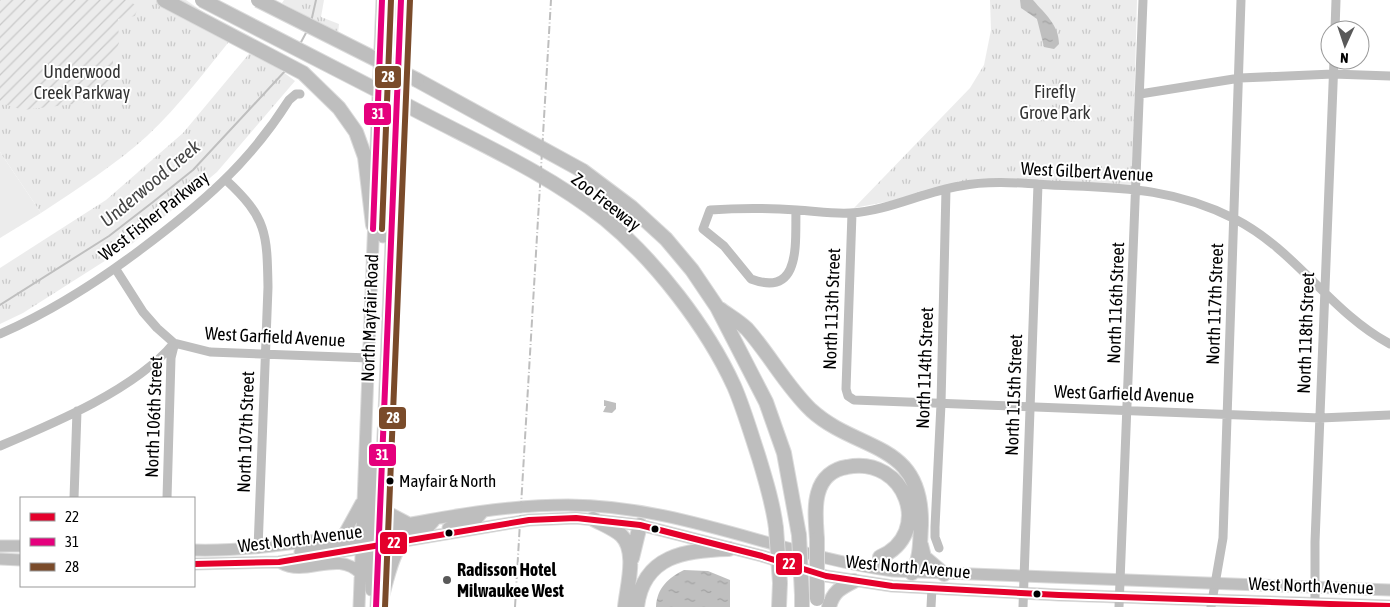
<svg xmlns="http://www.w3.org/2000/svg" width="1390" height="607" font-family="'Asap Condensed',sans-serif">
  <style>
    .grass { fill: #ececec }
    .park { fill: url(#park-tufts) }
    .garden { fill: url(#garden-furrows) }
    .water { fill: url(#water-ripples) }
    .lines { fill: none; stroke-linecap: round; stroke-linejoin: round }
    .stream { stroke: #bfbfbf; stroke-width: 2 }
    .major-casing { stroke: #dbdbdb; stroke-width: 13 }
    .highway-casing { stroke: #dbdbdb; stroke-width: 16 }
    .minor { stroke: #bebebe; stroke-width: 9 }
    .major { stroke: #bebebe; stroke-width: 11 }
    .highway { stroke: #bebebe; stroke-width: 14 }
    .rail { stroke: #bebebe; stroke-width: 2; stroke-dasharray: 8 2.5 1 2.5; stroke-linecap: butt }
    .highway-bridge-casing { stroke: #dbdbdb; stroke-width: 16; stroke-linecap: butt }
    .highway-bridge { stroke: #bebebe; stroke-width: 14 }
    .bus-1-casing { stroke: #fff; stroke-width: 10 }
    .bus-2-casing { stroke: #fff; stroke-width: 10 }
    .bus-3-casing { stroke: #fff; stroke-width: 10 }
    .bus-1 { stroke: #e4002b; stroke-width: 6 }
    .bus-2 { stroke: #e5007d; stroke-width: 6 }
    .bus-3 { stroke: #7a4b2a; stroke-width: 6 }
    .bus-dot { fill: #000; stroke: #fff; stroke-width: 2 }
    .poi-dot { fill: #595959; stroke: #fff; stroke-width: 2 }
    .labels { text-anchor: middle; stroke-width: 4; stroke-linejoin: round; paint-order: stroke }
    .bus-label { font-size: 17px; fill: #000; stroke: #fff; text-anchor: start }
    .park-label { font-size: 18px; fill: #333; stroke: #fff }
    .street-label { font-size: 18px; fill: #000; stroke: #fff }
    .poi-label { font-size: 18px; font-weight: bold; fill: #000; stroke: #fff; text-anchor: start }
    .water-label { font-size: 19px; font-style: italic; fill: #444; stroke: #fff }
    .line-badge { stroke: #fff; stroke-width: 2 }
    .badge-label { font-size: 14px; text-anchor: middle; font-weight: bold; fill: #fff }
  </style>
  <defs>
    <pattern id="park-tufts" width="24" height="20" patternUnits="userSpaceOnUse" patternTransform="scale(1.25)"><rect width="24" height="20" fill="#ececec"/><path d="M3 7l-1-3M5 7V3M7 7l1-3M15 17l-1-3M17 17v-4M19 17l1-3" fill="none" stroke="#c9c9c9"/></pattern>
    <pattern id="garden-furrows" width="10" height="10" patternUnits="userSpaceOnUse" patternTransform="scale(1.25)"><rect width="10" height="10" fill="#ececec"/><path d="M-1 1l2-2M0 10L10 0M9 11l2-2" fill="none" stroke="#c9c9c9"/></pattern>
    <pattern id="water-ripples" width="26" height="14" patternUnits="userSpaceOnUse" patternTransform="scale(1.25)"><rect width="26" height="14" fill="#bfbfbf"/><path d="M2 4q2-2 4 0t4 0M15 11q2-2 4 0t4 0" fill="none" stroke="#a2a2a2"/></pattern>
  </defs>
  <rect width="100%" height="100%" fill="#fff"/>
  <path class="grass" d="M0,152L41,213L0,238Z"/>
  <path class="park" d="M0,0H186L235,34C207,69 180,105 147,136C115,165 77,189 41,213L0,152Z
    M284,0H324L321,17L339,24L338,33L282,3Z
    M990,0H1137L1132,186L990,182L854,208L970,88L984,65L991,30Z
    M253,49L295,81L217,172L133,243L23,313L0,324V268L106,200L183,133Z"/>
  <path class="garden" d="M0,0H128L138,7L135,16L118,19L119,43L113,58V80L83,103L23,110L0,103Z"/>
  <path class="water" d="M1020,0H1033C1045,14 1059,25 1059,44L1054,49L1044,47L1037,19L1021,8Z
    M604,400L616,403V409L612,413L603,412L606,406H604Z
    M684,570L708,571L730,580V607H656C657,588 668,578 684,570Z"/>
  <g class="lines">
    <path class="stream" d="M311,22L316,0
      M300,44L307,31
      M0,305L109,236L153,202L193,170L286,70"/>
    <g class="major-casing">
      <path id="major" d="M393,0V42L400,46
        M379,183L383,211V237
        M374,196L382,0
        M370,460L373,476V534
        M382,500L388,512L407,522
        M448,528L477,519L482,513
        M344,534L361,503
        M374,539L429,527L436,519
        M368,541L371,559V590
        M0,546H21
        M194,550C320,553 442,505 568,505C680,505 783,556 893,571L1390,590
        M300,552L350,541L369,535
        M0,559L21,560
        M281,563C307,578 337,549 361,574
        M194,564L279,562L529,520L576,518L640,525L762,556L826,576L892,586L1059,595L1390,606
        M381,605C386,590 393,549 406,541
        M359,607L374,217
        M376,607L401,0"/>
    </g>
    <g class="highway-casing">
      <path id="highway" d="M164,0L303,73L339,108L356,132L365,157L373,225
        M417,80L583,171L631,207L666,239L692,270L717,307L766,402L784,453L799,535
        M408,106C474,141 546,172 605,219C655,260 707,327 734,386C744,409 751,434 759,458C766,481 773,504 776,528
        M720,309C728,315 739,321 747,329C770,355 786,386 811,410C858,453 923,440 921,525C920,541 921,559 912,573
        M593,519C602,524 613,528 621,535C638,551 627,586 625,607
        M817,539C816,524 814,507 818,493C822,478 833,469 847,467C906,455 934,534 880,557
        M921,545L924,557L944,574
        M632,558L640,525
        M637,607C643,555 686,550 729,549
        M779,607L780,583
        M802,607V595
        M829,607C833,592 840,588 854,581"/>
    </g>
    <path class="minor" d="M1335,30L1336,0
      M1140,94L1240,78L1333,74L1390,76
      M226,180C267,218 267,233 268,287L258,549
      M796,210C795,242 802,298 751,279L724,246L703,229L710,210C739,208 768,208 797,210C815,211 832,214 850,213C888,211 923,192 960,186C989,180 1021,183 1051,185C1119,188 1172,187 1235,219C1297,251 1329,311 1390,344
      M852,213L846,389L848,396L854,400L1320,418L1390,415
      M115,268L143,312L157,328L174,343L210,352L369,358
      M0,334C50,312 96,283 140,250C200,205 248,165 289,100L296,94H300
      M0,446C55,423 136,389 174,343
      M74,498L77,411
      M167,498L171,358L174,346
      M939,548L935,537V527L941,404L946,189
      M931,607L932,588
      M1023,607L1038,184
      M1119,607L1143,0
      M1211,607L1223,538L1241,0
      M1315,607V542L1334,60"/>
    <use href="#major" class="major"/>
    <use href="#highway" class="highway"/>
    <path class="rail" d="M515,607L551,0"/>
    <g class="highway-bridge-casing">
      <path id="highway-bridge" d="M202,0L408,106
        M258,0L417,80
        M776,528L780,583
        M799,535L802,595
        M817,539V599"/>
    </g>
    <use href="#highway-bridge" class="highway-bridge"/>
    <g class="bus-1-casing">
      <path id="bus-1" d="M194,564L279,562L529,520L576,518L640,525L762,556L826,576L892,586L1059,595L1390,606"/>
    </g>
    <g class="bus-2-casing">
      <path id="bus-2" d="M373,229L382,0
        M376,607L401,0"/>
    </g>
    <g class="bus-3-casing">
      <path id="bus-3" d="M382,229L391,0
        M385,607L410,0"/>
    </g>
    <use href="#bus-1" class="bus-1"/>
    <use href="#bus-2" class="bus-2"/>
    <use href="#bus-3" class="bus-3"/>
  </g>
  <g class="bus-dot">
    <circle cx="390" cy="481" r="4.5"/>
    <circle cx="655" cy="529" r="4.5"/>
    <circle cx="449" cy="533" r="4.5"/>
    <circle cx="1037" cy="594" r="4.5"/>
  </g>
  <circle class="poi-dot" cx="447" cy="580" r="5"/>
  <g class="labels">
    <g class="bus-label">
      <text x="399" y="487">Mayfair &amp; North</text>
    </g>
    <g class="park-label">
      <text x="82" y="78">Underwood<tspan x="82" dy="21">Creek Parkway</tspan></text>
      <text x="1055" y="98">Firefly<tspan x="1055" dy="21">Grove Park</tspan></text>
    </g>
    <g class="street-label">
      <text transform="translate(1087 172) rotate(3)" y="6">West Gilbert Avenue</text>
      <text transform="translate(606 202) rotate(38)" y="6">Zoo Freeway</text>
      <text transform="translate(154 216) rotate(-38)" y="6">West Fisher Parkway</text>
      <text transform="translate(1116 303) rotate(-88)" y="6">North 116th Street</text>
      <text transform="translate(1215 304) rotate(-88)" y="6">North 117th Street</text>
      <text transform="translate(832 309) rotate(-88)" y="6">North 113th Street</text>
      <text transform="translate(370 318) rotate(-88)" y="6">North Mayfair Road</text>
      <text transform="translate(1306 333) rotate(-88)" y="6">North 118th Street</text>
      <text transform="translate(275 337) rotate(3)" y="6">West Garfield Avenue</text>
      <text transform="translate(925 368) rotate(-88)" y="6">North 114th Street</text>
      <text transform="translate(1124 394) rotate(2)" y="6">West Garfield Avenue</text>
      <text transform="translate(1014 395) rotate(-88)" y="6">North 115th Street</text>
      <text transform="translate(154 417) rotate(-88)" y="6">North 106th Street</text>
      <text transform="translate(246 432) rotate(-88)" y="6">North 107th Street</text>
      <text transform="translate(300 539) rotate(-7)" y="6">West North Avenue</text>
      <text transform="translate(908 567) rotate(5)" y="6">West North Avenue</text>
      <text transform="translate(1311 586) rotate(2)" y="6">West North Avenue</text>
    </g>
    <g class="poi-label">
      <text x="457" y="576">Radisson Hotel<tspan x="457" dy="21">Milwaukee West</tspan></text>
    </g>
    <g class="water-label">
      <text transform="translate(150 183) rotate(-40)" y="7">Underwood Creek</text>
    </g>
  </g>
  <g class="line-badge">
    <rect x="374" y="65" width="28" height="24" rx="5" fill="#7a4b2a"/>
    <rect x="363" y="102" width="29" height="24" rx="5" fill="#e5007d"/>
    <rect x="378" y="406" width="29" height="24" rx="5" fill="#7a4b2a"/>
    <rect x="368" y="443" width="29" height="24" rx="5" fill="#e5007d"/>
    <rect x="379" y="531" width="29" height="24" rx="5" fill="#e4002b"/>
    <rect x="775" y="552" width="28" height="24" rx="5" fill="#e4002b"/>
  </g>
  <g class="badge-label">
    <text x="388" y="82">28</text>
    <text x="378" y="119">31</text>
    <text x="393" y="423">28</text>
    <text x="382" y="460">31</text>
    <text x="394" y="548">22</text>
    <text x="789" y="569">22</text>
  </g>
  <rect x="20" y="497" width="175" height="90" fill="#ffffff" stroke="#999999"/>
  <rect x="30" y="513" width="25" height="8" fill="#e4002b" stroke="#999999"/>
  <text x="65" y="522" font-size="15" fill="#000000">22</text>
  <rect x="30" y="538" width="25" height="8" fill="#e5007d" stroke="#999999"/>
  <text x="65" y="547" font-size="15" fill="#000000">31</text>
  <rect x="30" y="563" width="25" height="8" fill="#7a4b2a" stroke="#999999"/>
  <text x="65" y="572" font-size="15" fill="#000000">28</text>
  <g transform="translate(1345 45) rotate(183)"><circle r="24" fill="#ffffff" stroke="#999999"/>
  <path d="M0-4L9 19L0 12L-9 19Z" fill="#595959"/>
  <text y="-8" font-size="14" font-weight="bold" text-anchor="middle" fill="#000000">N</text>
  </g>
</svg>
